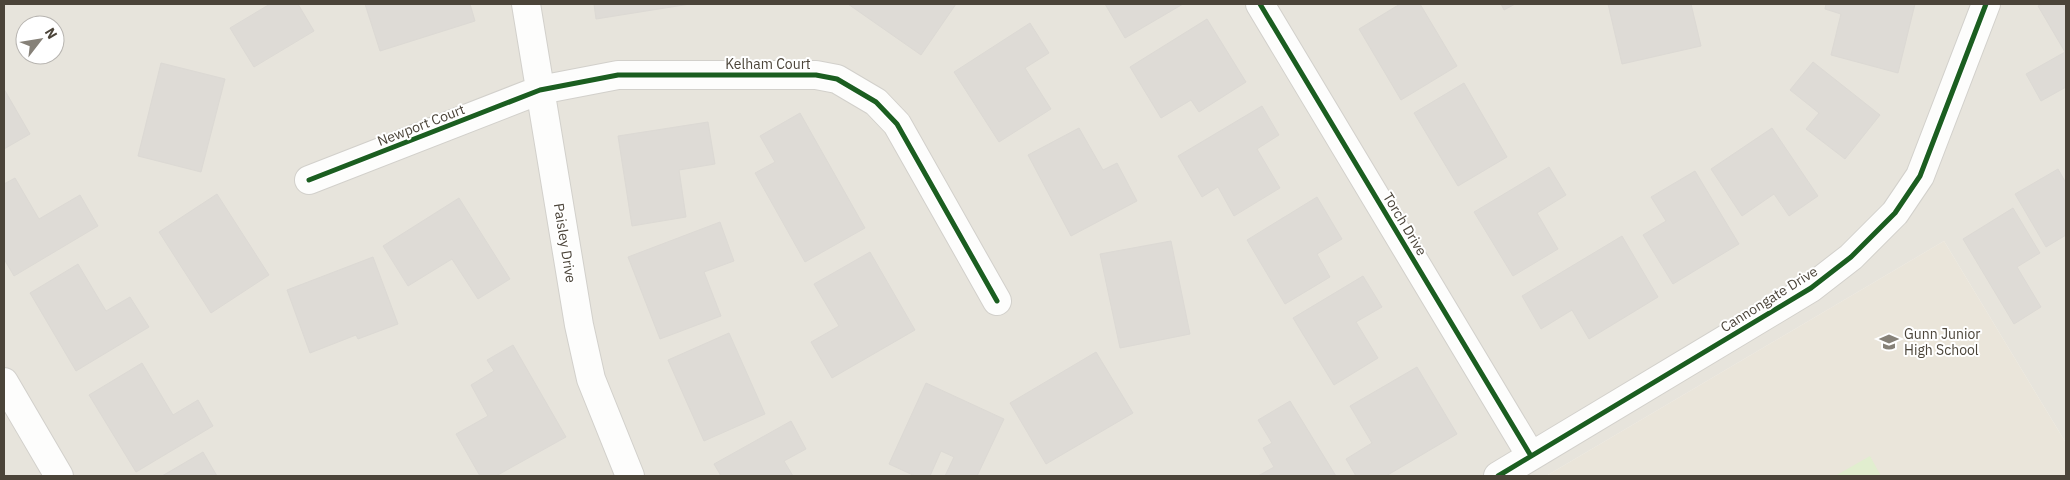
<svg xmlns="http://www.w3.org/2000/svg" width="2070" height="480" font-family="'IBM Plex Sans',sans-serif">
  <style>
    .residential { fill: #e7e4dc; fill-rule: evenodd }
    .education { fill: #eae5da }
    .green { fill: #e1eecf }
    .building { fill: #dedbd6; stroke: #dcd9d4 }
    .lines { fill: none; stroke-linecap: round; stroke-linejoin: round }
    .minor-casing { stroke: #d2d0cb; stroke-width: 30 }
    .minor { stroke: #fdfdfc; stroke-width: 28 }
    .cycleway-casing { stroke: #fff; stroke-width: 8 }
    .cycleway { stroke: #1b5e20; stroke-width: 5 }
    .labels { text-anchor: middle; stroke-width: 4; stroke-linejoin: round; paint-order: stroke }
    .street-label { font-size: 14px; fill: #4b4439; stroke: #fff }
    .poi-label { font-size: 14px; fill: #4b4439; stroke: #fff; text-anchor: start }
  </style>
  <rect width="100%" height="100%" fill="#f4f2ee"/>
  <path class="residential" d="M4,4H2066V443L1944,241L1546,476H4ZM25,25H55V55H25Z"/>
  <path class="education" d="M1944,241L2066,443V476H1546Z"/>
  <path class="green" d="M1870,456L1881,476H1835Z"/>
  <path class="building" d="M270,4H298L314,31L254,67L230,28Z
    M365,4H470L475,21L380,51Z
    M594,4H690L596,19Z
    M848,4H956L921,55Z
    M1105,4H1183L1125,38Z
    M1400,4H1420L1457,66L1401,100L1359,29Z
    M1501,4H1515L1504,10Z
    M1608,4H1691L1701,46L1622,64Z
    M1826,4H1915L1898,73L1831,55L1841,14L1825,9Z
    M2043,4H2066V87L2041,101L2026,74L2065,52L2038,6Z
    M1207,19L1246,82L1199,112L1191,100L1161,118L1130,67Z
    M1030,23L1049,53L1025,68L1051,109L999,142L954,72Z
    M1813,62L1880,115L1845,159L1806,129L1819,113L1790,90Z
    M161,63L225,79L201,172L138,156Z
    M1464,83L1507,157L1458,186L1414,113Z
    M4,89L30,134L4,149Z
    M1262,106L1279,135L1257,149L1280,188L1234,216L1218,187L1202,197L1178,156Z
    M800,113L865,228L805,262L755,173L775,162L760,136Z
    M708,122L715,164L679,170L686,217L632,226L618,136Z
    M1079,128L1103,170L1117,163L1137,201L1071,236L1028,155Z
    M1772,128L1818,196L1789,216L1774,194L1742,216L1711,169Z
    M1549,167L1566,195L1537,213L1558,249L1513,276L1474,212Z
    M2058,169L2066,183V235L2046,247L2015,194Z
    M1695,171L1739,244L1673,284L1643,235L1666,221L1651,197Z
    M15,178L39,219L80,195L98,226L14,276L4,259V184Z
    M217,194L269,275L211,313L159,232Z
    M1317,197L1342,239L1317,254L1330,277L1285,304L1247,240Z
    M459,198L510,279L478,299L452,259L408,286L383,246Z
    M2013,208L2040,253L2017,267L2041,307L2014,324L1963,239Z
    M720,222L734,261L704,272L721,316L660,339L628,257Z
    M1622,236L1658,297L1589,339L1572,310L1541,329L1522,296Z
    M1171,241L1190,334L1120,348L1100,254Z
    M870,252L915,330L832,378L811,342L839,326L814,284Z
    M373,257L398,324L358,339L356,335L310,353L287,290Z
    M78,264L106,311L130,297L149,327L76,371L30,293Z
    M1363,276L1382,307L1356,322L1378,358L1334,385L1293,318Z
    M729,333L765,414L704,441L668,360Z
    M513,345L566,437L496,476H480L456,434L488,416L471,385L494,371L487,360Z
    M1096,352L1133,413L1046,464L1010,403Z
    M142,363L173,415L198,400L213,426L136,472L89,395Z
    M1417,367L1457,434L1386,476H1356L1346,459L1372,443L1350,406Z
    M926,383L1004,419L977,476H945L954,457L941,451L930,476H915L889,464Z
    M1290,401L1336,476H1258L1274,467L1263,448L1272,443L1258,420Z
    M791,421L806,449L784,461L793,476H721L714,464Z
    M203,452L217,476H162Z"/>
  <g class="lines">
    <g class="minor-casing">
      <path id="minor" d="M526,4L579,325L591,379L630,476
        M1260,4L1531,456
        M309,180L540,90L618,75H816L837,79L876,102L897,124L997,301
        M4,382L59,476
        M1498,476L1811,288L1851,257L1895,213L1920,176L1986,4"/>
    </g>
    <use href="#minor" class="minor"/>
    <g class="cycleway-casing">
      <path id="cycleway" d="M1260,4L1531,456
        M309,180L540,90L618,75H816L837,79L876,102L897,124L997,301
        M1498,476L1811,288L1851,257L1895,213L1920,176L1986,4"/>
    </g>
    <use href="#cycleway" class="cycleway"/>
  </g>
  <defs>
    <g id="school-bare" transform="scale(1.5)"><path d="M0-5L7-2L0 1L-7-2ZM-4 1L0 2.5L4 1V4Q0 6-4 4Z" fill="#868178" stroke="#fff" stroke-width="2.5" paint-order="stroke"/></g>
  </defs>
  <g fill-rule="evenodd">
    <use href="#school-bare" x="1889" y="342"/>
  </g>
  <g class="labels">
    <g class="street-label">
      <text x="768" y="69">Kelham Court</text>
      <text transform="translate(421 125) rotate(-21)" y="5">Newport Court</text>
      <text transform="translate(1405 224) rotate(59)" y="5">Torch Drive</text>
      <text transform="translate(565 243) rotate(81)" y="5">Paisley Drive</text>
      <text transform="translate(1769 299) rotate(-32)" y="5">Cannongate Drive</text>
    </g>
    <g class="poi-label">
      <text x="1904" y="339">Gunn Junior<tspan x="1904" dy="16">High School</tspan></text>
    </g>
  </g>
  <rect width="2070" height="480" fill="none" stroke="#4b4439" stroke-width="10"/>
  <g transform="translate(40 40) rotate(59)"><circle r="24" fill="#ffffff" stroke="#b7b4b0"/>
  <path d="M0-4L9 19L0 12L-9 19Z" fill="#868178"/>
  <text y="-8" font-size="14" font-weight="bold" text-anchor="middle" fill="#4b4439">N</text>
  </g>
</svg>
